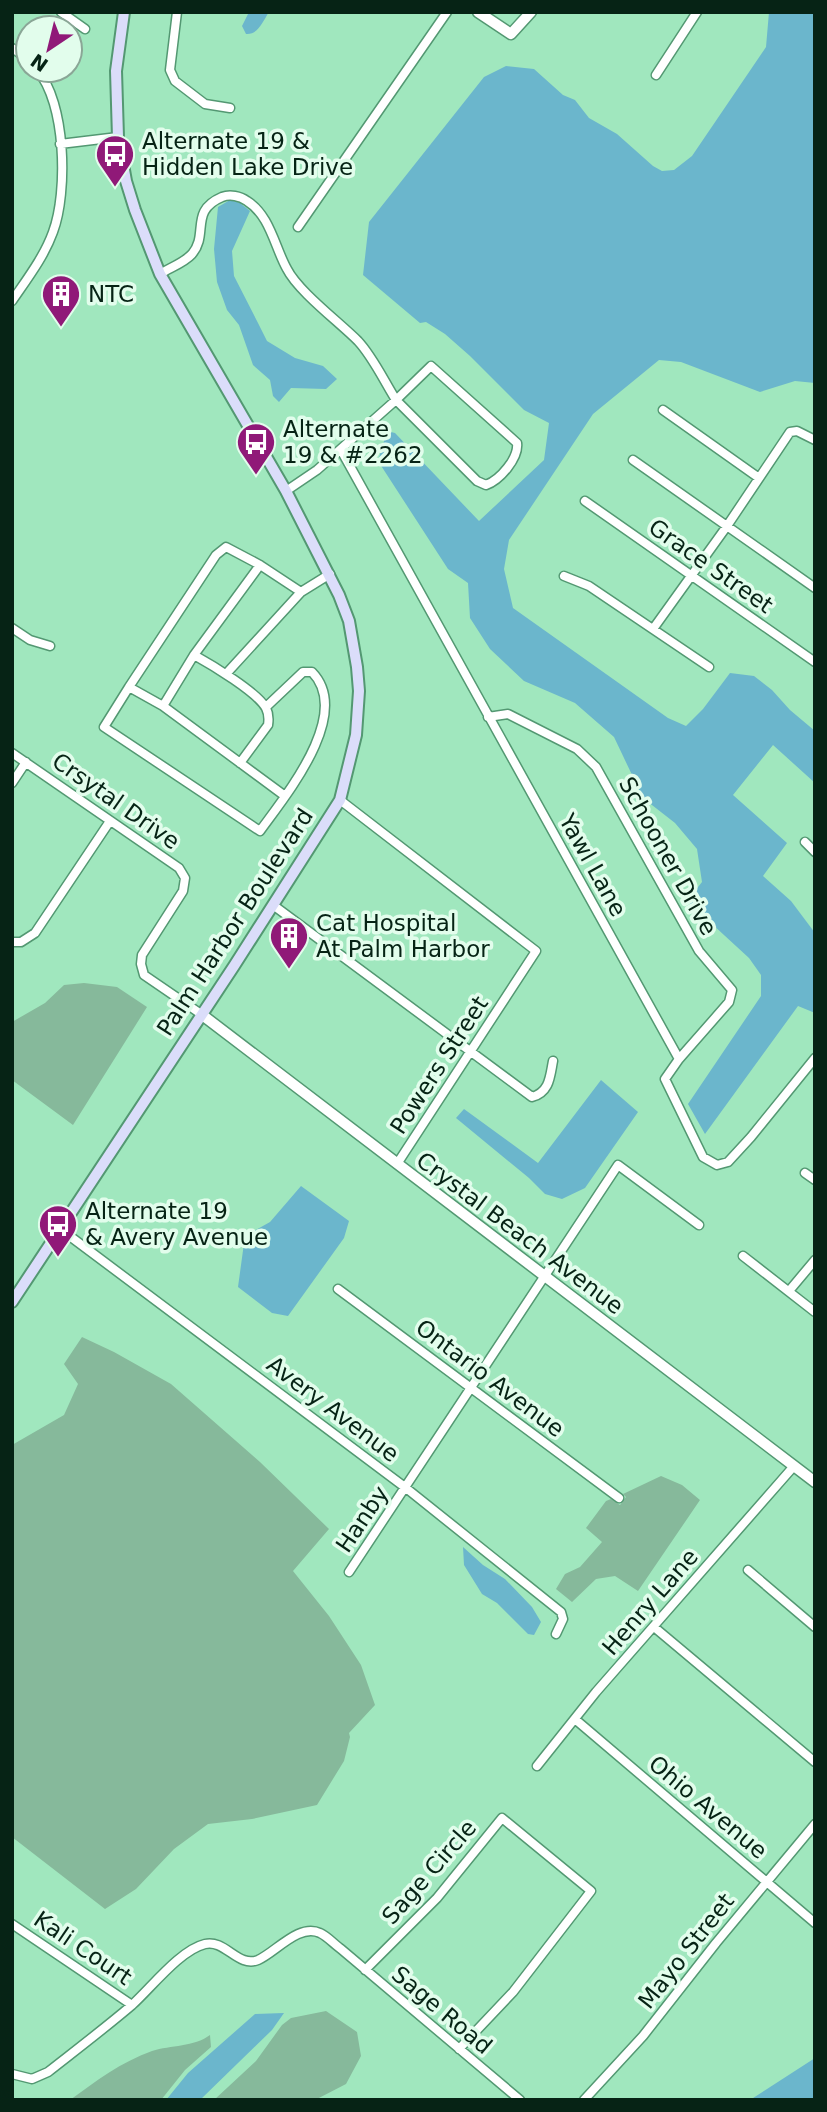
<svg xmlns="http://www.w3.org/2000/svg" width="827" height="2112" font-family="'DejaVu Sans',sans-serif">
  <style>
    .green { fill: #86b99b }
    .water { fill: #6bb6cc }
    .lines { fill: none; stroke-linecap: round; stroke-linejoin: round }
    .minor-casing { stroke: #539872; stroke-width: 11 }
    .tertiary-casing { stroke: #539872; stroke-width: 13 }
    .secondary-casing { stroke: #539872; stroke-width: 14 }
    .minor { stroke: #fff; stroke-width: 8 }
    .tertiary { stroke: #fff; stroke-width: 10 }
    .secondary { stroke: #dbddfa; stroke-width: 10 }
    .labels { text-anchor: middle; stroke-width: 7; stroke-linejoin: round; paint-order: stroke }
    .poi-label { font-size: 23px; fill: #062315; stroke: #e2fdec; text-anchor: start }
    .street-label { font-size: 23px; fill: #062315; stroke: #e2fdec }
  </style>
  <rect width="100%" height="100%" fill="#a0e7be"/>
  <path class="green" d="M84,983L117,987L147,1007L73,1125L12,1080V1022L45,1003L64,985Z
    M82,1337L114,1352L171,1384L260,1462L329,1529L293,1571L329,1616L361,1665L375,1705L349,1733L350,1737L344,1761L317,1805L252,1819L208,1824L174,1849L136,1889L105,1909L12,1837V1445L64,1415L78,1384L64,1364Z
    M661,1476L682,1485L700,1500L638,1591L615,1576L596,1579L572,1602L556,1589L565,1574L580,1567L602,1542L586,1528L606,1501L611,1499L620,1505L626,1497L623,1494Z
    M326,2011L357,2032L361,2056L346,2084L315,2100H214L256,2061L282,2025L291,2018Z
    M210,2035L211,2047L185,2070L161,2100H70C96,2081 121,2062 152,2051C171,2045 194,2047 210,2035Z"/>
  <path class="water" d="M249,12H269C263,21 258,35 246,34L242,26Z
    M769,12H815V383L795,381L760,392L681,362L659,360L593,414L509,540L504,569L513,608L668,718L686,726L703,709L730,673L754,676L772,690L790,710L815,731V783L773,745L733,795L787,843L763,876L791,901L815,933V1013L798,1006L705,1134L688,1104L761,996V975L749,958L687,901L702,882L697,849L675,823L643,798L614,737L575,703L524,681L490,649L470,618L468,583L448,569L378,461L387,431L395,433L479,521L544,460L549,423L524,410L470,356L445,334L426,322L420,323L363,275L369,222L484,77L506,66L534,69L563,95L575,100L589,118L617,134L653,166L662,171L674,170L692,156L766,47Z
    M230,200L240,203L250,211L232,251L234,276L258,323L267,341L295,358L323,366L337,379L326,389L291,388L279,402L273,396L270,380L253,365L239,325L227,310L217,282L214,249L218,207Z
    M601,1080L638,1112L585,1188L562,1199L545,1194L529,1178L456,1118L464,1109L538,1163Z
    M301,1186L349,1221L344,1238L288,1316L272,1313L238,1287L245,1236L270,1222Z
    M463,1547L483,1565L505,1579L532,1607L541,1622L534,1635L528,1634L497,1603L482,1594L464,1565Z
    M284,2013L272,2030L200,2100H166L188,2073L255,2014Z
    M815,2058V2100H750Z"/>
  <g class="lines">
    <g class="minor-casing">
      <path id="minor" d="M61,12L85,29
        M177,12L170,70L175,81L205,104L230,108
        M12,48L28,59
        M656,75L697,12
        M60,144L118,137
        M298,227L447,12
        M160,274C169,268 184,263 192,254C209,234 189,211 222,197C230,194 240,196 247,201C270,215 275,248 287,269C298,291 339,322 358,341C373,357 384,381 396,400L317,470L286,491
        M12,301C27,279 44,257 53,232C68,192 66,102 37,70
        M431,366L517,443C519,458 500,480 486,485L477,481L396,400Z
        M663,410L759,478
        M341,450L679,1059
        M633,460L815,588
        M585,501L815,662
        M564,576L589,586L709,667
        M12,628L30,640L50,646
        M653,629L727,526L790,432L797,431L815,440
        M194,655C212,665 257,692 266,708C269,714 269,719 268,725L240,763
        M226,674L301,592L330,574
        M129,687L163,706L285,796
        M163,706L194,655L260,565
        M266,707L303,672H312C353,714 286,795 260,831L104,727L129,687L216,555L226,547L260,565L301,592
        M488,717L508,714L577,749L596,767L699,951L732,990L729,1002L679,1059L665,1079L703,1157L717,1165L728,1162L751,1137L815,1058
        M12,753L179,868L185,878L183,891L142,955L141,964L144,975L201,1014
        M12,783L26,762
        M340,800L536,951L397,1164
        M805,842L815,852
        M273,905L532,1097C550,1092 550,1076 553,1061
        M12,942H21L35,933L110,821
        M805,1173L815,1180
        M59,1228L406,1488L561,1612L563,1619L556,1634
        M743,1256L815,1312
        M338,1289L619,1498
        M789,1291L815,1260
        M748,1570L815,1627
        M349,1572L618,1165L699,1225
        M654,1627L815,1762
        M576,1720L815,1923
        M537,1766L596,1692L794,1466
        M12,1924L132,2005
        M365,1970L437,1898L502,1818L591,1891L513,1992L459,2049
        M12,2074L32,2079L48,2072C76,2050 105,2028 132,2005C151,1988 180,1950 205,1944C225,1939 238,1968 258,1960C276,1952 299,1923 320,1933C327,1936 334,1944 341,1949L520,2100
        M584,2100L643,2036L716,1943L815,1824"/>
    </g>
    <g class="tertiary-casing">
      <path id="tertiary" d="M478,12L511,34L531,12
        M201,1014L815,1482"/>
    </g>
    <g class="secondary-casing">
      <path id="secondary" d="M12,1302L234,966L340,800L356,735L359,691L357,667L349,621L339,595L286,491L160,274L135,210L126,181L118,137L116,71L124,12"/>
    </g>
    <use href="#minor" class="minor"/>
    <use href="#tertiary" class="tertiary"/>
    <use href="#secondary" class="secondary"/>
  </g>
  <defs>
    <g id="bus-pin" transform="scale(2.0125)"><path d="M0 17L-7.5 6A9.5 9.5 0 1 1 7.5 6Z" fill="#901978" stroke="#e2fdec"/><path d="M-5-6H5V4H4V6H2V4H-2V6H-4V4H-5ZM-3.5-4V0h7V-4ZM-3.5 1.2v1.5H-2V1.2ZM2 1.2v1.5H3.5V1.2Z" fill="#fff"/></g>
    <g id="building-pin" transform="scale(2.0125)"><path d="M0 17L-7.5 6A9.5 9.5 0 1 1 7.5 6Z" fill="#901978" stroke="#e2fdec"/><path d="M-4-6H4V6H1V3H-1V6H-4ZM-2.5-4.3h1.7v1.8h-1.7ZM.8-4.3h1.7v1.8H.8ZM-2.5-1h1.7V.8h-1.7ZM.8-1h1.7V.8H.8Z" fill="#fff"/></g>
  </defs>
  <g fill-rule="evenodd">
    <use href="#bus-pin" x="115" y="154"/>
    <use href="#building-pin" x="61" y="294"/>
    <use href="#bus-pin" x="256" y="442"/>
    <use href="#building-pin" x="289" y="936"/>
    <use href="#bus-pin" x="58" y="1224"/>
  </g>
  <g class="labels">
    <g class="poi-label">
      <text x="142" y="149">Alternate 19 &amp;<tspan x="142" dy="26">Hidden Lake Drive</tspan></text>
      <text x="88" y="302">NTC</text>
      <text x="283" y="437">Alternate<tspan x="283" dy="26">19 &amp; #2262</tspan></text>
      <text x="316" y="931">Cat Hospital<tspan x="316" dy="26">At Palm Harbor</tspan></text>
      <text x="85" y="1219">Alternate 19<tspan x="85" dy="26">&amp; Avery Avenue</tspan></text>
    </g>
    <g class="street-label">
      <text transform="translate(711 566) rotate(35)" y="8">Grace Street</text>
      <text transform="translate(116 801) rotate(35)" y="8">Crsytal Drive</text>
      <text transform="translate(668 856) rotate(61)" y="8">Schooner Drive</text>
      <text transform="translate(593 865) rotate(61)" y="8">Yawl Lane</text>
      <text transform="translate(235 922) rotate(-57)" y="8">Palm Harbor Boulevard</text>
      <text transform="translate(439 1065) rotate(-57)" y="8">Powers Street</text>
      <text transform="translate(520 1233) rotate(37)" y="8">Crystal Beach Avenue</text>
      <text transform="translate(490 1378) rotate(37)" y="8">Ontario Avenue</text>
      <text transform="translate(333 1409) rotate(37)" y="8">Avery Avenue</text>
      <text transform="translate(362 1519) rotate(-56)" y="8">Hanby</text>
      <text transform="translate(650 1602) rotate(-49)" y="8">Henry Lane</text>
      <text transform="translate(708 1807) rotate(40)" y="8">Ohio Avenue</text>
      <text transform="translate(429 1872) rotate(-49)" y="8">Sage Circle</text>
      <text transform="translate(83 1948) rotate(34)" y="8">Kali Court</text>
      <text transform="translate(686 1951) rotate(-52)" y="8">Mayo Street</text>
      <text transform="translate(442 2010) rotate(40)" y="8">Sage Road</text>
    </g>
  </g>
  <rect width="827" height="2112" fill="none" stroke="#062315" stroke-width="28"/>
  <g transform="translate(49 49) rotate(215)"><circle r="33" fill="#e2fdec" stroke="#8aa696" stroke-width="2"/>
  <path d="M0-5L12 26L0 18L-12 26Z" fill="#901978"/>
  <text y="-10" font-size="19" font-weight="bold" text-anchor="middle" fill="#062315">N</text>
  </g>
</svg>
